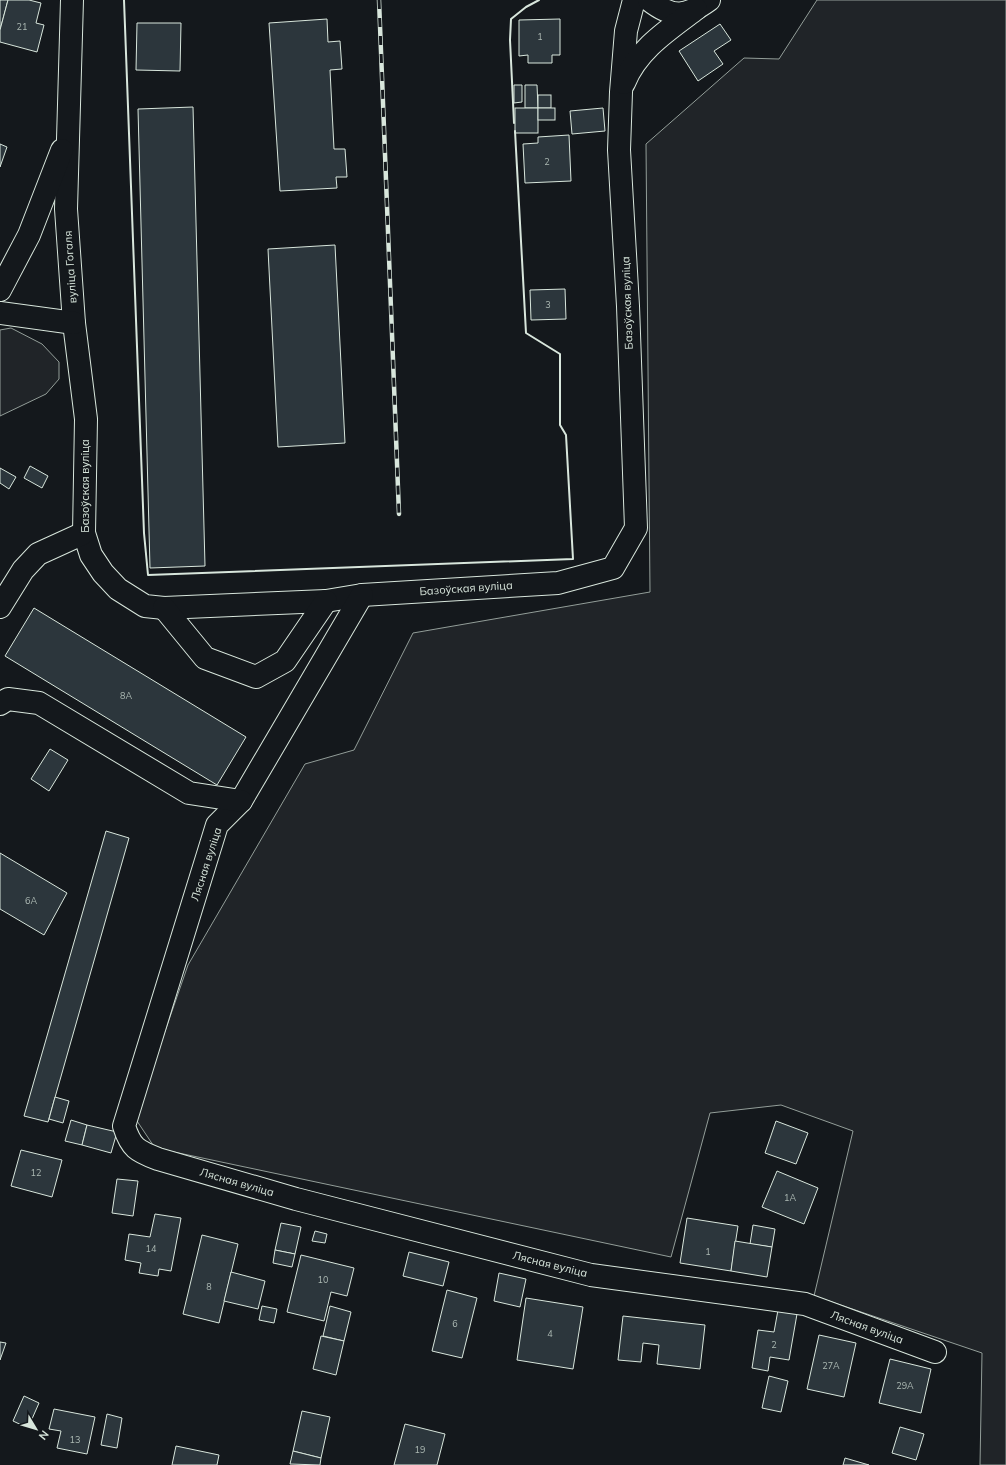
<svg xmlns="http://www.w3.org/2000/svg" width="1006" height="1465" viewBox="0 0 1006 1465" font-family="Mulish,sans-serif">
	<rect width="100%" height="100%" fill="#14181c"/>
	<g fill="#202428" stroke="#939e99">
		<path d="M817,0H1006V1465H980L982,1353L814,1296L853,1131L781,1105L710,1113L671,1257L155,1148L135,1118L188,965L305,764L354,750L413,633L650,592L646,144L744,58L779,59Z"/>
		<path d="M11,328L42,344L59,362V379L46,394L0,416V330Z"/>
	</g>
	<g fill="#2c363c" stroke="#d8e6dc">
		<path d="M0,0H8L0,30Z"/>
		<path d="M8,0H29L41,3L36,23L44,25L37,52L0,42V30Z"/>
		<path d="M327,19L328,42L340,41L342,69L330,70L334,149H345L347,177H336L337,188L280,191L269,23Z"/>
		<path d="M560,19V55H552V63H528V55L519,56V20Z"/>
		<path d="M137,23H181L180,71L136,70Z"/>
		<path d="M720,24L731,40L714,51L723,64L698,81L679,51Z"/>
		<path d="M514,85H522V102L514,103Z"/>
		<path d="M525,85H537L538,108H525Z"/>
		<rect x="538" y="95" width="13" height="13"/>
		<path d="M193,107L205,566L150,568L138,109Z"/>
		<rect x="515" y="108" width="23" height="25"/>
		<rect x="538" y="108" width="17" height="12"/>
		<path d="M603,108L605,131L572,134L570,111Z"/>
		<path d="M569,135L571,181L525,183L523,144L538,143V137Z"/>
		<path d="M0,144L7,147L0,167Z"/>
		<path d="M335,245L345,443L278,447L268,249Z"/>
		<path d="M565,289L566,319L531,320L530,290Z"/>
		<path d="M30,466L48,476L42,488L24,478Z"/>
		<path d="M0,468L16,477L9,489L0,483Z"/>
		<path d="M34,608L246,737L217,785L5,656Z"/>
		<path d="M50,749L68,760L49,791L31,779Z"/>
		<path d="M106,831L129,838L48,1122L24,1116Z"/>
		<path d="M0,853L67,893L44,935L0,909Z"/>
		<path d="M55,1097L69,1101L63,1123L49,1119Z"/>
		<path d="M71,1120L87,1125L82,1145L65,1141Z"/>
		<path d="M776,1121L808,1133L796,1164L765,1153Z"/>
		<path d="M87,1125L117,1132L111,1153L82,1145Z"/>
		<path d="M21,1150L62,1160L52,1197L11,1186Z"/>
		<path d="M777,1171L818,1188L804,1224L762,1207Z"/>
		<path d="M117,1179L138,1181L133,1216L112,1213Z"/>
		<path d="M155,1214L181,1218L171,1271L159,1269L158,1276L139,1273L141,1263L125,1260L129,1234L150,1237Z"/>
		<path d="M687,1218L738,1226L731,1271L680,1263Z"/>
		<path d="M281,1223L301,1227L295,1254L275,1250Z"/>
		<path d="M753,1225L775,1229L772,1247L750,1244Z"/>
		<path d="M315,1231L327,1234L325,1243L312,1241Z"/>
		<path d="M202,1235L238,1244L219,1323L183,1314Z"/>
		<path d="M735,1241L772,1247L767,1277L731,1271Z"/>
		<path d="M275,1250L295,1254L292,1267L273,1263Z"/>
		<path d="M409,1252L449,1262L443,1286L403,1276Z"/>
		<path d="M301,1255L354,1268L347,1296L331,1292L324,1321L287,1312Z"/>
		<path d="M231,1272L265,1281L258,1309L224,1301Z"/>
		<path d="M499,1273L526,1279L520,1307L494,1301Z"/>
		<path d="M447,1290L477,1298L462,1358L432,1351Z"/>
		<path d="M526,1298L583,1307L573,1369L517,1360Z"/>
		<path d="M262,1306L277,1309L274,1323L259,1320Z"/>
		<path d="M330,1306L351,1312L344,1341L323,1336Z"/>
		<path d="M778,1310L797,1314L789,1360L770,1357L768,1371L752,1368L758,1330L774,1332Z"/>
		<path d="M623,1316L705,1325L700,1369L657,1364L659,1345L643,1343L641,1362L618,1360Z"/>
		<path d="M819,1335L856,1343L844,1397L807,1389Z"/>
		<path d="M321,1336L344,1341L336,1375L313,1369Z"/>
		<path d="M0,1342L6,1343L0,1360Z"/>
		<path d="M890,1359L931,1369L921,1413L879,1403Z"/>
		<path d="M769,1376L788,1381L781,1412L762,1408Z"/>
		<path d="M24,1396L39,1403L28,1428L13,1421Z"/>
		<path d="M54,1409L95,1417L87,1454L57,1448L61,1431L49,1429Z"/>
		<path d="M302,1411L330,1417L321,1458L293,1451Z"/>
		<path d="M107,1414L122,1418L117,1448L101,1445Z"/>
		<path d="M405,1424L445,1434L437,1465H394Z"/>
		<path d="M900,1427L924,1434L916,1460L892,1453Z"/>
		<path d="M176,1446L219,1455L217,1465H172Z"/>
		<path d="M293,1451L321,1458L320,1465L290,1464Z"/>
		<path d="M845,1458L869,1465H843Z"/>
	</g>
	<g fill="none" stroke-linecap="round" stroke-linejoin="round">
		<g stroke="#d8e6dc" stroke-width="24">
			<g id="minor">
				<path d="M72,0L66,209L74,323L86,419L84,533L91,555L103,573L118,589L145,606L164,608L326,601L362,595L558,583L613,568L636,528L628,306L619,150L621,92L626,31L634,0"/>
				<path d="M649,0C673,19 686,17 709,0"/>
				<path d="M624,83C637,50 668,30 696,9"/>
				<path d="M0,290L29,235L62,150"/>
				<path d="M0,313L74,323"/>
				<path d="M362,595L241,801L217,825L124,1126C131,1148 137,1151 158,1159L296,1199L591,1275L805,1304L935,1352"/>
				<path d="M0,607L23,570L38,554L84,533"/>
				<path d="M164,608L205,658L256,677L285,661L326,601"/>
				<path d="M0,704L8,699L39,703L189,793L241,801"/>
			</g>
		</g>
		<use href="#minor" stroke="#14181c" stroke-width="22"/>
		<g stroke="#d8e6dc" stroke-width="4.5">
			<path id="rail" d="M379,0L399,514"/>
		</g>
		<use href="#rail" stroke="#14181c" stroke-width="3" stroke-dasharray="9" stroke-linecap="butt"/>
		<g stroke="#d8e6dc" stroke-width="2">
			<path d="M124,0L144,533L148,575L573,559L566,435L560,425V354L526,333L515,131"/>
			<path d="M514,123L510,40L511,19L526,7L539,0"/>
		</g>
	</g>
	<g text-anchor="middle" stroke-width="3" stroke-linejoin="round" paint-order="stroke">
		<g font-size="9" fill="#adbab4">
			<text x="22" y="30">21</text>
			<text x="540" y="40">1</text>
			<text x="547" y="165">2</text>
			<text x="548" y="308">3</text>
			<text x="126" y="699">8А</text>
			<text x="31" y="904">6А</text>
			<text x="36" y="1176">12</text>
			<text x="790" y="1201">1А</text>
			<text x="151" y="1252">14</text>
			<text x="708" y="1255">1</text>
			<text x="323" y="1283">10</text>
			<text x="209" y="1290">8</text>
			<text x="455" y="1327">6</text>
			<text x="550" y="1337">4</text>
			<text x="774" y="1348">2</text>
			<text x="831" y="1369">27А</text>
			<text x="905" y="1389">29А</text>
			<text x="75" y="1443">13</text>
			<text x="420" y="1453">19</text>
		</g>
		<g font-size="11" fill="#d8e6dc" stroke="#14181c">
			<text transform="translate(70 267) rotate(-94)" y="4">вуліца Гогаля</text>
			<text transform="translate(627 303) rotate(-92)" y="4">Базоўская вуліца</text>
			<text transform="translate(85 486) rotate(-90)" y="4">Базоўская вуліца</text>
			<text transform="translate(466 588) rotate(-4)" y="4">Базоўская вуліца</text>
			<text transform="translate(206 864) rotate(-72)" y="4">Лясная вуліца</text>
			<text transform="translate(237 1182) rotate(16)" y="4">Лясная вуліца</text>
			<text transform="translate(550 1264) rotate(14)" y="4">Лясная вуліца</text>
			<text transform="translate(867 1327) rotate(20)" y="4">Лясная вуліца</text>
		</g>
	</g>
	<g transform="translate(36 1429) rotate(128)" stroke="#14181c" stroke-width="3" paint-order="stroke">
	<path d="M0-3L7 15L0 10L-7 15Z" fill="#d8e6dc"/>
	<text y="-6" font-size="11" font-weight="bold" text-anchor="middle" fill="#d8e6dc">N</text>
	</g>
</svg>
